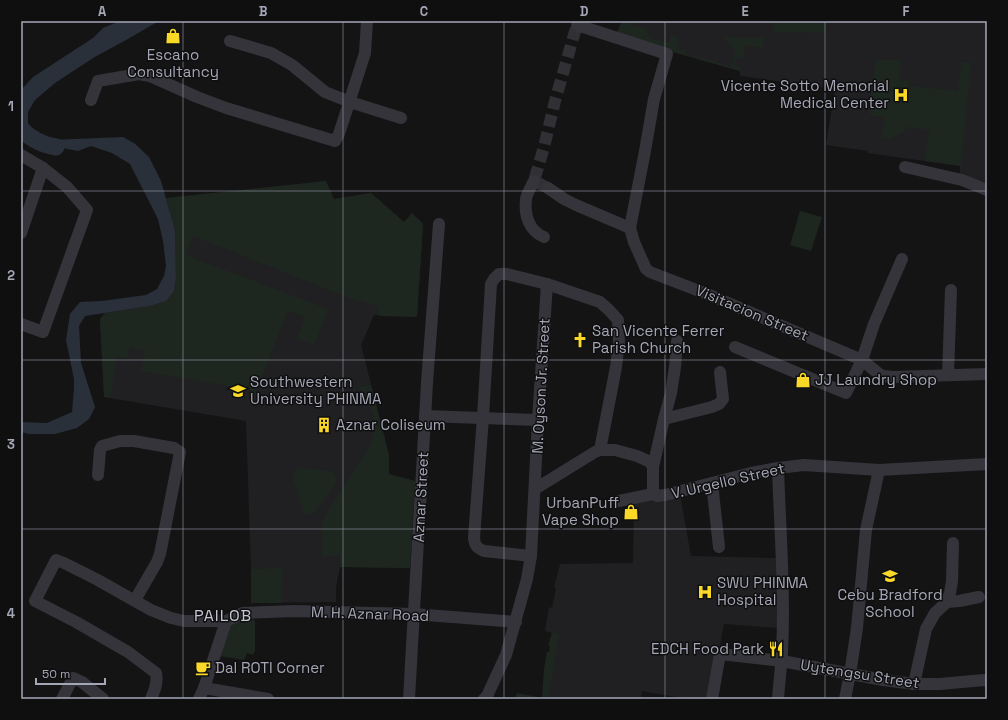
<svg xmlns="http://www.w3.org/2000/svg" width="1008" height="720" viewBox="0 0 1008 720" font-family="'Space Grotesk',sans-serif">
	<rect width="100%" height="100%" fill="#141415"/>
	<g fill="#202023">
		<path d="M622,21H987V183L960,175V166L867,153L868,151L826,145L835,89L740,76V71L673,52Z"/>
		<path d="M326,181L334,199L371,193L404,222L412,213L423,224L417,317L374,315L361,345L389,455V474L415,481L410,568L340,567L336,588V602L251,603V569L246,421L104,397L100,319L105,313L150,306L166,301L174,291L176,278L175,230L166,198Z"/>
		<path d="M680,494L691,556L778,558V628L724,624L710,699H687L642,691L641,699H544L552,633L545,631L549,607L552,608L556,588L554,587L560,564L633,563L634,504Z"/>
	</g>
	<g fill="#1e2620">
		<path d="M622,21H633L632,25L646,29L650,38L669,43L671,34L678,38L679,50H686L685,54L699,59L700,57L731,67L736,52L724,37L764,38L763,48L745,45L743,58H736L735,66L741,67L740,71L673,52L617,32Z"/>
		<path d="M774,21H825V33L774,32Z"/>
		<path d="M876,60H901L899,80L909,81V86L958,91L961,63L971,62L961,166L925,161L929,130L906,127L905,131L889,139L881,138L885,118L870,115L871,107L870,99Z"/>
		<path d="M326,181L334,199L371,193L404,222L412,213L423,224L417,317L379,316L376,306L360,300L359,302L193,236L186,255L328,309L315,345L297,339L305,317L288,311L251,404L248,403L250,390L141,371L145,351L130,348L128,358L117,357L110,398L104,397L100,319L105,313L150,306L166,301L174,291L176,278L175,230L166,198Z"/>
		<path d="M800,211L822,217L811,251L790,245Z"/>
		<path d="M371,385L389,455V474L415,481L410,568L340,567V556H322V524L325,516L371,444L374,429L373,413L364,395L358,387Z"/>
		<path d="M300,468L330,471L334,475L336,479L334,485L313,514L309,516L304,513L293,479C294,473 295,471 300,468Z"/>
		<path d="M283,568L281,603H251V569Z"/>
		<path d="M238,618L255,620V651L253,655L247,653L244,660L219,656L229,625Z"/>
		<path d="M552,633H559L548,699H515L517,693L542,698L544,669L547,652H549L550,646L548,645Z"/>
	</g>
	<path fill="#29303a" d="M120,21H159L126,40L93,58L55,83L35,100L28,112V123L35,133L51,140L123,137L134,143L149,157L161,181L175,230L176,278L174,291L166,301L150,306L85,316L79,326L81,363L95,407L89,419L77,428L55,434H29L21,432V422L47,423L72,412L74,389V379L66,340L70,314L80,302L102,301L146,295L157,289L164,276L166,266L163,241L158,219L130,164L112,153L91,146L78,151L47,145L21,132V90L33,77L93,38L103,28Z"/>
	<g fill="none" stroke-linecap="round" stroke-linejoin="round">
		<path stroke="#29303a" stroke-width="17" d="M21,129C30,138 43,145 56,147"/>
		<path stroke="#313135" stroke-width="12" stroke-dasharray="12 6" stroke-linecap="butt" d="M548,188L534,181L544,147L555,101L578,21"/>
		<g stroke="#35343b" stroke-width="12">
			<path d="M577,25L667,54L654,99L645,151L630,228L634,242L646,269L650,272L707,294L862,360L879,374L884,376L893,377L987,374"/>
			<path d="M230,41L271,53L292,65L325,92L350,102L401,118"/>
			<path d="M91,100L98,81L139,74L150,76L197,97L226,108L335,141L339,134L365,53L367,21"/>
			<path d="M21,155L43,168L67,187L87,210L43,332L21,324"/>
			<path d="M905,167L962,180L987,190"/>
			<path d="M534,181C531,187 527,193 526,199C524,215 529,231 544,237"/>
			<path d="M548,188L564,199L576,205L630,228"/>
			<path d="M21,233L43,168"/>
			<path d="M735,347L846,393L862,360L874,324L902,259"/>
			<path d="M948,375L951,290"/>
			<path d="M425,416L538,420"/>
			<path d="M664,419L712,407L719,404L723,399L720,372"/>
			<path d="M98,475L100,450L102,446L120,441H134L174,448L180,452L160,554L157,562L135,600"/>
			<path d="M712,483L719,547"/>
			<path d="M535,489L595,452L600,450H615L637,456L646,460L650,462L653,467"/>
			<path d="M653,494L657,496L665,495L751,473L778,468L804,465L879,470L987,464"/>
			<path d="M653,494V467L664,419L671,393L675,367L677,341"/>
			<path d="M619,501L653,494"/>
			<path d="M531,556L484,551C477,548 475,546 474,538L483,417L491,284L494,279L499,274H507L547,284L600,302L609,310L618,320L619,342L616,367L600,450"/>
			<path d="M947,602L959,601L979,597"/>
			<path d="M914,684L926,629L935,613L947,602L950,593L952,581L953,543"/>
			<path d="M204,688L268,699"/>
			<path d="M62,699L73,678L82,682L103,699"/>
			<path d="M151,699C155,690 158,682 156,673L128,652L76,622L35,601L56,560L64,563L96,579L151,610L171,618L184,621H226L243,613L294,611L414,614L516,622"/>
			<path d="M199,699L204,688L226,621"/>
			<path d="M409,699L427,383L439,224"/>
			<path d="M484,699L487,696L506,655L527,579L531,556L538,420L547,284"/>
			<path d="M712,699L720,654L782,661L883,680L914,684H940L984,680L987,681"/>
			<path d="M778,699C779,684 781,669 782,654C785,592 780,529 778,468"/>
			<path d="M845,699L850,674L857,628L866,530L879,470"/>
		</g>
	</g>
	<path fill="none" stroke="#a5a7b6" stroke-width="1" stroke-opacity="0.55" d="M183,21V699M343,21V699M504,21V699M665,21V699M825,21V699M21,191H987M21,360H987M21,529H987"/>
	<defs>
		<g id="shop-bare" transform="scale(1.2)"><path d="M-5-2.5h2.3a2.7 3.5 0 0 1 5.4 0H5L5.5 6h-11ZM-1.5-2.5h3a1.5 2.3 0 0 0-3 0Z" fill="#f9d828" stroke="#0f0f10" stroke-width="2.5" paint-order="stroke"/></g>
		<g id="hospital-bare" transform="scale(1.2)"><path d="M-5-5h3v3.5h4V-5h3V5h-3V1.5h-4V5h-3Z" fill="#f9d828" stroke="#0f0f10" stroke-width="2.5" paint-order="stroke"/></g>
		<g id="church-bare" transform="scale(1.2)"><path d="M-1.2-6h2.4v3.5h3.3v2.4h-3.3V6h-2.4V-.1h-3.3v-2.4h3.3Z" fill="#f9d828" stroke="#0f0f10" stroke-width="2.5" paint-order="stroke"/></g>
		<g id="university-bare" transform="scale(1.2)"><path d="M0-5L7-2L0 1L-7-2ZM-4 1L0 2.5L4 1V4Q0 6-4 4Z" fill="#f9d828" stroke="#0f0f10" stroke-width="2.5" paint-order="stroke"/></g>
		<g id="building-bare" transform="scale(1.2)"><path d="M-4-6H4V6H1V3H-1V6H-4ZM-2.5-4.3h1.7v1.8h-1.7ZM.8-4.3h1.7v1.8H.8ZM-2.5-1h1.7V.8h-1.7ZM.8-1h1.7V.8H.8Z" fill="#f9d828" stroke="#0f0f10" stroke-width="2.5" paint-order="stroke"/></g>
		<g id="school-bare" transform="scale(1.2)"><path d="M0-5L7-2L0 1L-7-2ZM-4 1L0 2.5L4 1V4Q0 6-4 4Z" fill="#f9d828" stroke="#0f0f10" stroke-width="2.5" paint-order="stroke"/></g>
		<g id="restaurant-bare" transform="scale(1.2)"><path d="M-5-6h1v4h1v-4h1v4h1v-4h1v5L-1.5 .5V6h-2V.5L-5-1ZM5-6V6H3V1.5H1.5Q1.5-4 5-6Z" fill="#f9d828" stroke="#0f0f10" stroke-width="2.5" paint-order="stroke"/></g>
		<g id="cafe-bare" transform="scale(1.2)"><path d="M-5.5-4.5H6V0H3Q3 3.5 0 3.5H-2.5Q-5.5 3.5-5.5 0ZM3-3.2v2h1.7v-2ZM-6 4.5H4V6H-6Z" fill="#f9d828" stroke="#0f0f10" stroke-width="2.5" paint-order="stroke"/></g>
	</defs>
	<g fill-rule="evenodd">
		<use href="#shop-bare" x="173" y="36"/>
		<use href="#hospital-bare" x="901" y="95"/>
		<use href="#church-bare" x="580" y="340"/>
		<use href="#shop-bare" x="803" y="380"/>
		<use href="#university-bare" x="238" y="391"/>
		<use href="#building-bare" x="324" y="425"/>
		<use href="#shop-bare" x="631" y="512"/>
		<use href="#school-bare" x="890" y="576"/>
		<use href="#hospital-bare" x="705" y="592"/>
		<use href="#restaurant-bare" x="776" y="649"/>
		<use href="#cafe-bare" x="203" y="668"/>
	</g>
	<g text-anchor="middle" stroke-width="3" stroke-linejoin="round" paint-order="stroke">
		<g font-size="15" fill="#a5a7b6" stroke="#0f0f10" text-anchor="start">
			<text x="173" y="60" text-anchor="middle">Escano<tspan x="173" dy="17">Consultancy</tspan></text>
			<text x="889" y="91" text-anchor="end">Vicente Sotto Memorial<tspan x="889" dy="17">Medical Center</tspan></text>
			<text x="592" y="336">San Vicente Ferrer<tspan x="592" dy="17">Parish Church</tspan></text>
			<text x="815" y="385">JJ Laundry Shop</text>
			<text x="250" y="387">Southwestern<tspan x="250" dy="17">University PHINMA</tspan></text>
			<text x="336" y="430">Aznar Coliseum</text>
			<text x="619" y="508" text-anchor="end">UrbanPuff<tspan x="619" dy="17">Vape Shop</tspan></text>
			<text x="717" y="588">SWU PHINMA<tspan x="717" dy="17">Hospital</tspan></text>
			<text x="890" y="600" text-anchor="middle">Cebu Bradford<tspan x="890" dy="17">School</tspan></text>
			<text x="764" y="654" text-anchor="end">EDCH Food Park</text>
			<text x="215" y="673">Dal ROTI Corner</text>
		</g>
		<g font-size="15" fill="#a5a7b6" stroke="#0f0f10">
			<text transform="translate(752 313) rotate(23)" y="5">Visitacion Street</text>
			<text transform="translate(541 386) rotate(-87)" y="5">M. Oyson Jr. Street</text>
			<text transform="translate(728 481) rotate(-13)" y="5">V. Urgello Street</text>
			<text transform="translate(421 497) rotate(-87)" y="5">Aznar Street</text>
			<text transform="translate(370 614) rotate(2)" y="5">M. H. Aznar Road</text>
			<text transform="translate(860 674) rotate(9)" y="5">Uytengsu Street</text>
		</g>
		<g font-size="16" letter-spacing="1" fill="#c6c7d2" stroke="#0f0f10">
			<text x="223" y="621">PAILOB</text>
		</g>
	</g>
	<rect width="1008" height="720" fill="none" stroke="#0f0f10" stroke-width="44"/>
	<path d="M36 678v6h69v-6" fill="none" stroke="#a5a7b6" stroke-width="2"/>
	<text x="42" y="678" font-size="12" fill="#a5a7b6" stroke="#0f0f10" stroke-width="3" paint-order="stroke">50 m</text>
	<rect x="22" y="22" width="964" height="676" fill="none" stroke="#a5a7b6" stroke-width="1.5"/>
	<g font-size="13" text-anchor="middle" font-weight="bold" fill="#a5a7b6">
		<text x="102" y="16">A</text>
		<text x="263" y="16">B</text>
		<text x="424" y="16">C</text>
		<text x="584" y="16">D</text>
		<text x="745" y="16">E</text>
		<text x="906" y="16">F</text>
		<text x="11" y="111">1</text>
		<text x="11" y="280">2</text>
		<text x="11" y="449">3</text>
		<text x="11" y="618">4</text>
	</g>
</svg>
